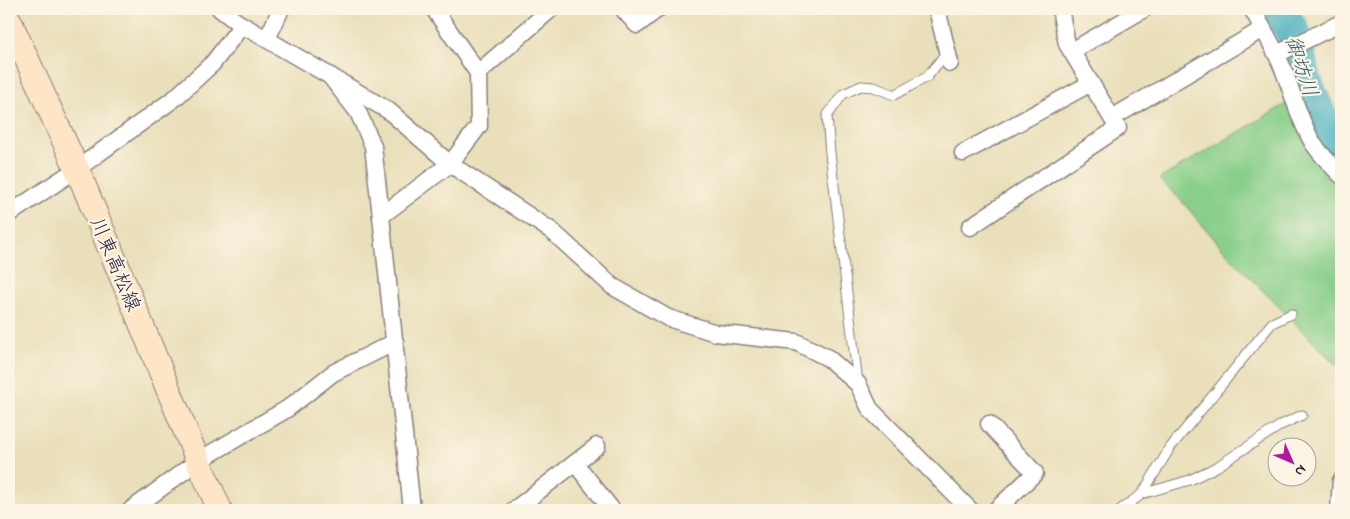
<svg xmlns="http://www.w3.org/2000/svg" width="1350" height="519" viewBox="0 0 1350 519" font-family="'Indie Flower','Klee One',sans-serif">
	<rect width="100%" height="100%" fill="#fcf5e5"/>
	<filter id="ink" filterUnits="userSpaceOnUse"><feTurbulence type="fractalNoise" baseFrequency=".02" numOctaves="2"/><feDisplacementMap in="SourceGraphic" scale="10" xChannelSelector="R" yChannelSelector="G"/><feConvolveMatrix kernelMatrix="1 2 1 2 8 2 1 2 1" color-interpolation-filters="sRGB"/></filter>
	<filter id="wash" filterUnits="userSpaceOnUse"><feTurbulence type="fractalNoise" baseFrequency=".0096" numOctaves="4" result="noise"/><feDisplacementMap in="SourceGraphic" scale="20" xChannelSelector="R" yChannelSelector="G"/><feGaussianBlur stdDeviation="1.12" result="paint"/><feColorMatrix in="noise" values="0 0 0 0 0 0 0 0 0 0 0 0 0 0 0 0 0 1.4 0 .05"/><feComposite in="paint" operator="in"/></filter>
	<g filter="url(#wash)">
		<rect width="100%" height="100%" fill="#e9dfba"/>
		<path fill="#89cf8a" stroke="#567862" d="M1286,104L1308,142L1341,181V354L1337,366L1230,257L1179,198L1159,179Z"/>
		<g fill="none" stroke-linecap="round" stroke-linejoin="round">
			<path stroke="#42aec0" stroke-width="35" d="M1278,9L1293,32L1304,80L1320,116L1341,149"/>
		</g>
	</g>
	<g filter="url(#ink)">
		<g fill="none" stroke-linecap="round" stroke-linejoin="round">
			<g stroke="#86807a" stroke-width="11">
				<g id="service">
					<path d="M858,383L830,153L827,116L843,94L861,86L874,87L894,95L927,77L947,52"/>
					<path d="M1142,494L1190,480L1218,466L1281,425L1302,415"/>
					<path d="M1120,510L1142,494L1170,448L1272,323L1291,314"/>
				</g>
			</g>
			<g stroke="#86807a" stroke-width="19">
				<g id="minor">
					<path d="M220,9L237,22L330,76L358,112L373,146L381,216L412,510"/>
					<path d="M434,9L478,73"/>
					<path d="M623,9L637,25L658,9"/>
					<path d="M937,9L950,63"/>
					<path d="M1252,9C1264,30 1277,52 1285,74C1294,97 1300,122 1313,143C1321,155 1331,165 1341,175"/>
					<path d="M267,39L281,9"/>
					<path d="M1072,51L1144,9"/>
					<path d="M1277,54L1341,23"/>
					<path d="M330,76L389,111L450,164L552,231L612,286L668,318L716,333L796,342L828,358L858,384L870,409L970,510"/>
					<path d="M1112,118L1263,29"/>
					<path d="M963,153L1091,83"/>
					<path d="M9,214L77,169L175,98L213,63L242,25"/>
					<path d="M381,216L450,164L479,126L478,73L551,9"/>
					<path d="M970,227L1118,128L1067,44L1060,9"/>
					<path d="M989,424L1035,473L996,510"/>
					<path d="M575,463L612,510"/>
					<path d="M131,510L198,461L287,409L333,373L395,342"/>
					<path d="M514,510L597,446"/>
					<path d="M1339,510L1341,481"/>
				</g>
			</g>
			<g stroke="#86807a" stroke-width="26">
				<path id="secondary" d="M9,20L77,169L198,461L220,510"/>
			</g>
			<use href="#service" stroke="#fff" stroke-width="9"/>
			<use href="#minor" stroke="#fff" stroke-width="16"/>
			<use href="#secondary" stroke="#fee5c5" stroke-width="24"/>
		</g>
	</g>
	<g text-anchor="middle" stroke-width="4.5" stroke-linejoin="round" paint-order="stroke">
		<g font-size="20" fill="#22223b" stroke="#fcf5e5">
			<text transform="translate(116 264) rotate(67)" y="7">川東高松線</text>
		</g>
		<g font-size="21" font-style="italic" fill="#2f5a70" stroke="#fcf5e5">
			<text transform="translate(1302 66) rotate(72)" y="7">御坊川</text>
		</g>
	</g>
	<rect width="1350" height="519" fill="none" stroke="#fcf5e5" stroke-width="30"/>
	<g transform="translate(1292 462) rotate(135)"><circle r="24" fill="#fcf5e5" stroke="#a5a1a1"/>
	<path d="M0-4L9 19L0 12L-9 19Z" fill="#b5179e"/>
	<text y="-8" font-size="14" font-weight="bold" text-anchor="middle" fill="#22223b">N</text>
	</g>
</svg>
